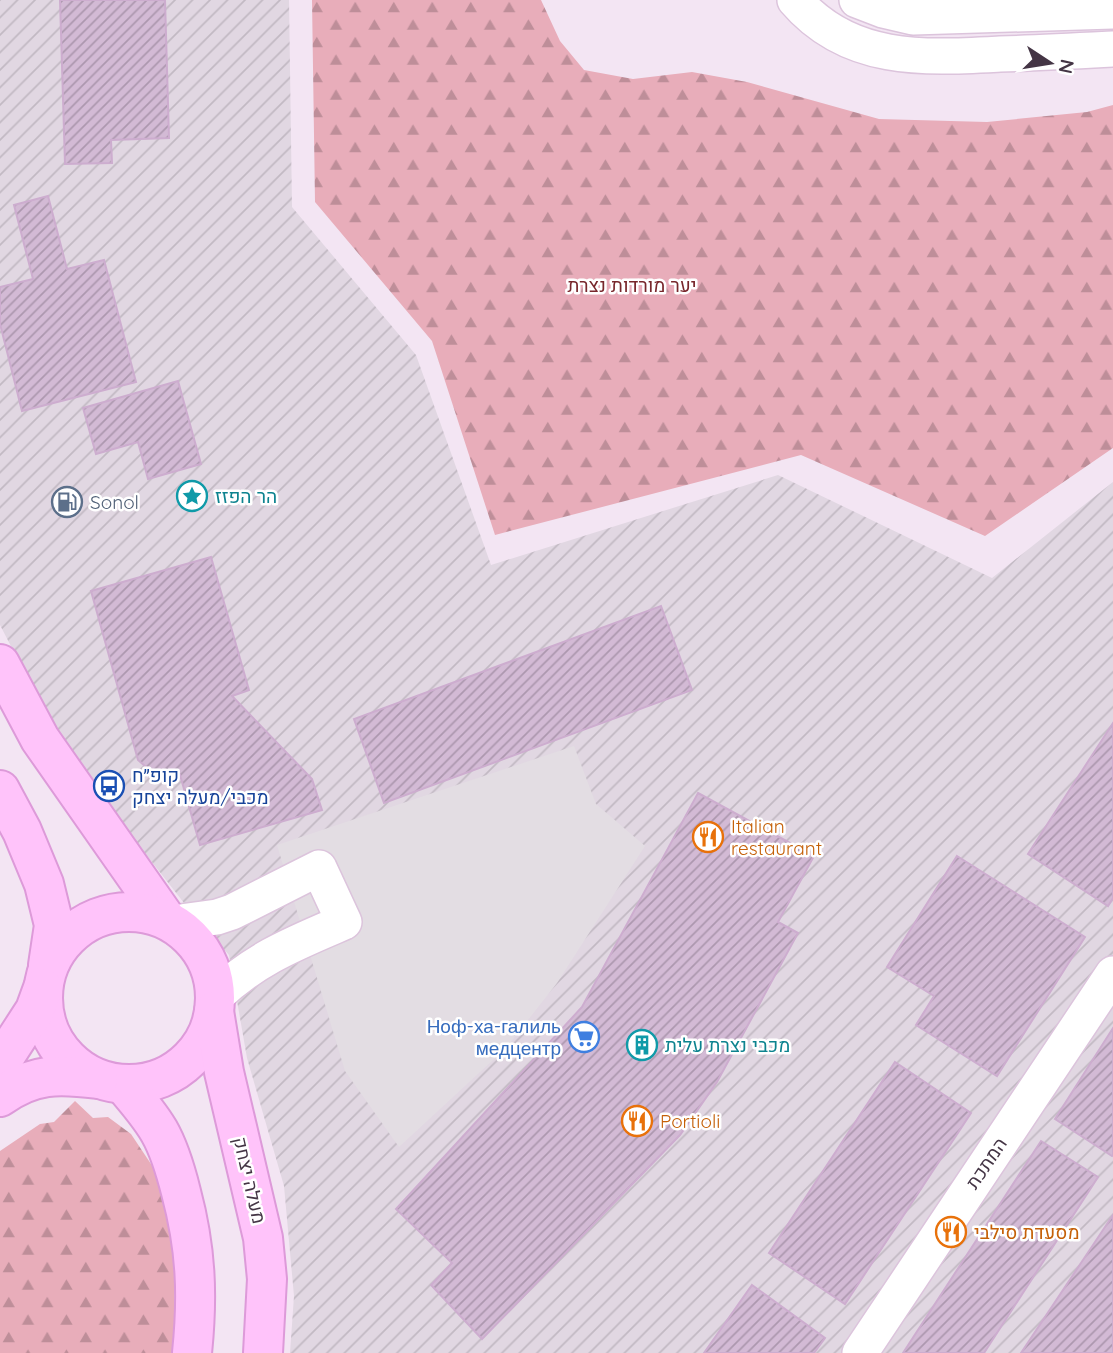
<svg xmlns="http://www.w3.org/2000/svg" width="1113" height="1353" viewBox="0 0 1113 1353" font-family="Quicksand,Heebo,sans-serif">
	<defs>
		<pattern id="industrial-furrows" width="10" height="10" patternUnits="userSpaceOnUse" patternTransform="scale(1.75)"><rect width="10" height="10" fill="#e1d7e2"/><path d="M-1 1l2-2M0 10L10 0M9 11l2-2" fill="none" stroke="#c2b9c3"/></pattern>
		<pattern id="forest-firs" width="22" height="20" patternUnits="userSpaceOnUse" patternTransform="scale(1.75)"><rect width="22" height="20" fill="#e8adba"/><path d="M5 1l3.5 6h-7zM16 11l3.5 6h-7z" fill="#be8e99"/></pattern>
		<pattern id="building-hatch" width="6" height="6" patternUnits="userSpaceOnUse" patternTransform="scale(1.75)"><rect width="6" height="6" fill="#d3bad5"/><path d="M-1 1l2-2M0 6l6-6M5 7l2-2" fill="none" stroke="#ad98af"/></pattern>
	</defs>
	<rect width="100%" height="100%" fill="#f3e5f3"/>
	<path fill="url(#industrial-furrows)" d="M0,0H289L292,207L416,355L491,565L778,475L992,578L1113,482V1353H290L294,1296L284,1186L247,1058L229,955L184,903L65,751L0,625Z"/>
	<g fill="url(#forest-firs)">
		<path d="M312,0H541L560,41L584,70L633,79L692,72L747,82L879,119L987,122L1087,112L1113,105V448L985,536L801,455L495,535L432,341L315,202Z"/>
		<path d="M75,1101L93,1118L108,1117L131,1134L163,1182L175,1251L174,1353H0V1151L40,1124L54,1122Z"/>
	</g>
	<path fill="#e3dde3" d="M574,746L596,804L645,846L557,983L506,1048L399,1147L345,1071L277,845Z"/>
	<g fill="url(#building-hatch)" stroke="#cdadcf" stroke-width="2">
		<path d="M60,0H165L169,138L111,140L112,163L65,164Z"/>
		<path d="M48,196L67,269L104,260L136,382L22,411L0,324V287L33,279L14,205Z"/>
		<path d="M178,381L201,464L148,479L138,442L96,454L83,408Z"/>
		<path d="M211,557L249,690L232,696L312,779L322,810L200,845L180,775L153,773L138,760L91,591Z"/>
		<path d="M661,606L692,690L384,803L354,719Z"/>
		<path d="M1113,723V898L1108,906L1028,854Z"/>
		<path d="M698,793L814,856L778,922L798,933L717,1082L680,1135L482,1339L431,1285L452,1263L396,1209L582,1007Z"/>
		<path d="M957,856L1085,937L997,1076L916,1025L934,996L887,967Z"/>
		<path d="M1113,1028V1155L1112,1156L1055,1119Z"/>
		<path d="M895,1062L971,1113L845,1304L769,1253Z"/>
		<path d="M1041,1141L1098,1177L984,1353H903Z"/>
		<path d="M1113,1215V1353H1021Z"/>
		<path d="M752,1285L825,1338L814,1353H704Z"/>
	</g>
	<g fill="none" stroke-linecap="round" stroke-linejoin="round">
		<g stroke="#dcc4dc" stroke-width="38">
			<g id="street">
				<path d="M795,0C849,63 925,58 1000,54C1038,53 1075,51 1113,49"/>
				<path d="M857,0L883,10L913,17L1113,11"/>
				<path d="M173,923L217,917L232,912L319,868L344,922C295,943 254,959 215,997"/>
				<path d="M860,1353L1113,974"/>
			</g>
		</g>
		<g stroke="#dd9ad9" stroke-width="42">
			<g id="secondary">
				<path d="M0,664L40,739L166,919"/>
				<path d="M0,790L22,831L44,884L54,925L48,965"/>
				<circle cx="129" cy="998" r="86"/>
				<path d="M214,1011L224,1072L263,1238L267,1279L263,1353"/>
				<path d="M0,1064L35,1010L43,988"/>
				<path d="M123,1084C136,1099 149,1114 159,1131C170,1150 176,1172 181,1192C196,1248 198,1295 192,1353"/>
				<path d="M0,1097C33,1073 59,1074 98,1079"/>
			</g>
		</g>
		<use href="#street" stroke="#fff" stroke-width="35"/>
		<use href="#secondary" stroke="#ffc3fa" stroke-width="38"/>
	</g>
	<defs>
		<g id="sight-ring" transform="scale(1.575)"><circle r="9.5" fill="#fff" stroke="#0f9aa8" stroke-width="1.5"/><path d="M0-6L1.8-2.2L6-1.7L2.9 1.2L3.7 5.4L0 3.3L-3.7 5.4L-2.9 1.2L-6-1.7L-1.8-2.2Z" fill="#0f9aa8"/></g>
		<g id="fuel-ring" transform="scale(1.575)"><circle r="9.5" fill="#fff" stroke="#5c6f8a" stroke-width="1.5"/><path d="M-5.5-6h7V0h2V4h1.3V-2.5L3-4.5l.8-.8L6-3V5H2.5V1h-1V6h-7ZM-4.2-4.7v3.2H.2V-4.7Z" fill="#5c6f8a"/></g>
		<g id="bus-ring" transform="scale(1.575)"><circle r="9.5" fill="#fff" stroke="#1a4fb4" stroke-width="1.5"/><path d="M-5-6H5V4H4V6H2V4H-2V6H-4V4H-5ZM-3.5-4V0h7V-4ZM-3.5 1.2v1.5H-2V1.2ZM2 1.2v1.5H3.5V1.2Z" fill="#1a4fb4"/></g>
		<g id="restaurant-ring" transform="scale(1.575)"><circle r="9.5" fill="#fff" stroke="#e8710a" stroke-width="1.5"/><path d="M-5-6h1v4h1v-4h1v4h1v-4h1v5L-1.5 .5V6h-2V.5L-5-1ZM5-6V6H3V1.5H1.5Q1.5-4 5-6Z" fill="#e8710a"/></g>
		<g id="supermarket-ring" transform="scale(1.575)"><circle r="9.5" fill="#fff" stroke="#3f7fe0" stroke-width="1.5"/><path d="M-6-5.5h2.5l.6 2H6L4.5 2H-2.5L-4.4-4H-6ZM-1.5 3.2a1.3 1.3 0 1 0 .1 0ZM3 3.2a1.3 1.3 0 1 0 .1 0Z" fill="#3f7fe0"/></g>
		<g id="building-ring" transform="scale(1.575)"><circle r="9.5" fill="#fff" stroke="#0f9aa8" stroke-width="1.5"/><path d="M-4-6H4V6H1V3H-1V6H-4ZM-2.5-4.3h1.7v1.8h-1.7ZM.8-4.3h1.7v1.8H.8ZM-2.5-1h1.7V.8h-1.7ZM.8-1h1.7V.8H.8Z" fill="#0f9aa8"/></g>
	</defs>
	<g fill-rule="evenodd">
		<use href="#sight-ring" x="192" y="496"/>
		<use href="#fuel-ring" x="67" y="502"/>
		<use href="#bus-ring" x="109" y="786"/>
		<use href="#restaurant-ring" x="708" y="837"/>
		<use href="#supermarket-ring" x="584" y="1037"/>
		<use href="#building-ring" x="642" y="1045"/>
		<use href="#restaurant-ring" x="637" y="1121"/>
		<use href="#restaurant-ring" x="951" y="1232"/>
	</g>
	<g text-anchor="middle" stroke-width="5" stroke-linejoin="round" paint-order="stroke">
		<g font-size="19" fill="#78272c" stroke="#fff">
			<text x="632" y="292">יער מורדות נצרת</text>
		</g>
		<g font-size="19" fill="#0d838f" stroke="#fff" text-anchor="start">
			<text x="215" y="503">הר הפזז</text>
			<text x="665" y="1052">מכבי נצרת עלית</text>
		</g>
		<g font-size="19" fill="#4e5e75" stroke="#fff" text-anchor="start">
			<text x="90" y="509">Sonol</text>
		</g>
		<g font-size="19" fill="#164399" stroke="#fff" text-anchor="start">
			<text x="132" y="782">קופ״ח<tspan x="132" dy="22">מכבי/מעלה יצחק</tspan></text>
		</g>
		<g font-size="19" fill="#c56008" stroke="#fff" text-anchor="start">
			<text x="731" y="833">Italian<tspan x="731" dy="22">restaurant</tspan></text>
			<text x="660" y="1128">Portioli</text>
			<text x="974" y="1239">מסעדת סילבי</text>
		</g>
		<g font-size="19" fill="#366cbe" stroke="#fff" text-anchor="end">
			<text x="561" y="1033">Ноф-ха-галиль<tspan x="561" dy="22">медцентр</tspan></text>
		</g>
		<g font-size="19" fill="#443545" stroke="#fff">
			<text transform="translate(986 1163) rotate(-56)" y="7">המתכת</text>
			<text transform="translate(250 1180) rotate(77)" y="7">מעלה יצחק</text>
		</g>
	</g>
	<g transform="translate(1050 63) rotate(102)" stroke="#ffffff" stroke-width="5" paint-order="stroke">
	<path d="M0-5L12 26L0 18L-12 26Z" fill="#443545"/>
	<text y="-10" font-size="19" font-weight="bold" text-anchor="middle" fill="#443545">N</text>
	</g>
</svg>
